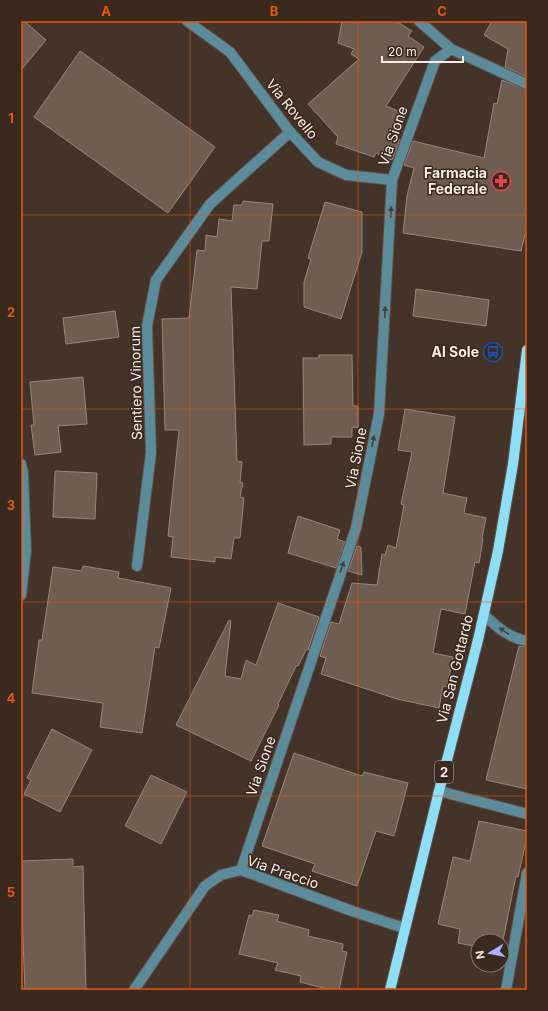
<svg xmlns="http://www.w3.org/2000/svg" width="548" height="1011" viewBox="0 0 548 1011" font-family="Inter,sans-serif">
	<rect width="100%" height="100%" fill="#443328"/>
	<g fill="#705d51" stroke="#998578">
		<path d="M21,21H24L46,40L21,70Z"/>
		<path d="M342,21H396L412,31L408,36L424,47L386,106L406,114L397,138L400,139L392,160L376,153L374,157L336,144L338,137L308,104L359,59L351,54L354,49L338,43Z"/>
		<path d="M492,21H527V77L505,67L508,49L484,35Z"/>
		<path d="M80,51L215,147L168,213L34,117Z"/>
		<path d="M502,80L527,90V227L521,251L403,233L407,196L414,168L404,165L413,141L484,158L494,103L497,104Z"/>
		<path d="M243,201L273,204L269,241H262L257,289L231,287L237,461L242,462L240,482L243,483L240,497L244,498L240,538H234L231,559L215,557V562L171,557L173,537L168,536L179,430H165L162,319L189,318L197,250L205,251L206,235L217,237L219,219L232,221L234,205H242Z"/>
		<path d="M325,202L362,212V252L341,319L304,307V282L311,259L308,258Z"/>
		<path d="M416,289L489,300L486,326L413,316Z"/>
		<path d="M115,311L119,337L66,344L63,318Z"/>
		<path d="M319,355H352L353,406H358V427L352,428V437H331V444L304,445L303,358H319Z"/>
		<path d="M83,377L87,424L58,426L61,452L35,455L31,425H34L30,382Z"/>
		<path d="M405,409L455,417L443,493L467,498L464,513L486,518L482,538L483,539L479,563L475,562L465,614L441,609L433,653L453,657L447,687L443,686L439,708L397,699L321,674L326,658L320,656L331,622L339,624L352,583L377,585L382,554L385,555L388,545L396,548L404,505L401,504L412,452L398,450Z"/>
		<path d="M55,471L97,473L95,519L53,517Z"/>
		<path d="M298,516L340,530L337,539L345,542L336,568L288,553Z"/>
		<path d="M357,546L361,547L362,575L348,571Z"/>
		<path d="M83,566L119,572L118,578L171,588L159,648L155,647L142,733L100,727L103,703L32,693L39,640H42L53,567L82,571Z"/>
		<path d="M278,603L319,617L308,650H306L298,666H296L278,704L279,705L251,761L176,725L229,620L231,621L225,676L241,679L246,660L256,665Z"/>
		<path d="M519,646L527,647V789L486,780Z"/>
		<path d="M52,729L92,750L60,812L24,794L31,780L27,778Z"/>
		<path d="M294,753L362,776L364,772L408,783L394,836L376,831L357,886L312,871L315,864L262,846Z"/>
		<path d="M151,775L187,792L161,844L125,826Z"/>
		<path d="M479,821L527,831V837L518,877L516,876L502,945V941H478V947L458,943L460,929L438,924L453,857L470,861Z"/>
		<path d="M73,859V867L83,866L86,990H25L22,915V861Z"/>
		<path d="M254,910L279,915L277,921L309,930L308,936L343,944L342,951L347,952L339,990H331L300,982L301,976L275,970L278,963L239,954L249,915L252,916Z"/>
	</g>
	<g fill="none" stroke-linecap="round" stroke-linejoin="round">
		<g stroke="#615146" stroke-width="12">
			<g id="minor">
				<path d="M187,21L230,52L290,132L318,162L346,175L392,180"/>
				<path d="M419,21L451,49L527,84"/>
				<path d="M21,464L23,473L26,551L21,595"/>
				<path d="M137,566L151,453L147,326L156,280L210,204L290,132"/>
				<path d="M484,615C497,627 509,638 527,641"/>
				<path d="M439,791L527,814"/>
				<path d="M241,870L356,528L379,414L392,180L435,61L451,49"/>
				<path d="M134,990L205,886L221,875L241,870L352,911L404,928"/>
				<path d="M506,990L527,873"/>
			</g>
		</g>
		<g stroke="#615146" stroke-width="12">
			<path id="major" d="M390,990L439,791L478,640L498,551L513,464L527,350"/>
		</g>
		<use href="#minor" stroke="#5c8c9c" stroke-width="10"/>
		<use href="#major" stroke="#8edef7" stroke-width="10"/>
	</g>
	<defs><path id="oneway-solid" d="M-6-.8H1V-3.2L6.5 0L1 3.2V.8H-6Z"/></defs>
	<g fill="#42423e">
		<use href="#oneway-solid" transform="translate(391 212) rotate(-87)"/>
		<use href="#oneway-solid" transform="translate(385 312) rotate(-87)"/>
		<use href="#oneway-solid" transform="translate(373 441) rotate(-79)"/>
		<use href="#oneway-solid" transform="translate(342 567) rotate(-71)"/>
		<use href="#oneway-solid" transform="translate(504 631) rotate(-146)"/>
	</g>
	<path fill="none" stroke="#e8590c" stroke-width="1" stroke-opacity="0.55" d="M190,21V990M358,21V990M21,215H527M21,409H527M21,602H527M21,796H527"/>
	<defs>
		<g id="pharmacy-ring" transform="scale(1)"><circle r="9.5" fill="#39291e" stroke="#e0444e" stroke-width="1.5"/><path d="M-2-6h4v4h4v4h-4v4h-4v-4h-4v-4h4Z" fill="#e0444e"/></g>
		<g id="bus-ring" transform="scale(1)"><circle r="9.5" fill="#39291e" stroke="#1a4fb4" stroke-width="1.5"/><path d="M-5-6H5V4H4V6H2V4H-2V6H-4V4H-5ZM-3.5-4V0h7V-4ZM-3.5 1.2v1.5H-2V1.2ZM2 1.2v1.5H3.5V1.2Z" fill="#1a4fb4"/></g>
	</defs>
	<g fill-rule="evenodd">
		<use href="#pharmacy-ring" x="501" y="181"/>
		<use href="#bus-ring" x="493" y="352"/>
	</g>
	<g text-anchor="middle" stroke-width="3" stroke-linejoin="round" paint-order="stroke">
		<rect fill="#39291e" stroke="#bfb2aa" stroke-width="1" x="435" y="761" width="18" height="22" rx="3"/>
		<g font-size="13" font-weight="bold" fill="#f8ede6">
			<text x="444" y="777">2</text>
		</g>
		<g font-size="14" fill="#f8ede6" stroke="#39291e">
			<text transform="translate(292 109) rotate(51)" y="5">Via Rovello</text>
			<text transform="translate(393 136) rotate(-71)" y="5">Via Sione</text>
			<text transform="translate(136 383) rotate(-91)" y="5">Sentiero Vinorum</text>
			<text transform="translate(356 458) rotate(-79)" y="5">Via Sione</text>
			<text transform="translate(455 669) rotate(-76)" y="5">Via San Gottardo</text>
			<text transform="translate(261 766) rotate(-71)" y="5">Via Sione</text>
			<text transform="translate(283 872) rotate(19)" y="5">Via Praccio</text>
		</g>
		<g font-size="14" font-weight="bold" fill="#f8ede6" stroke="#39291e" text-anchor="end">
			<text x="487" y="178">Farmacia<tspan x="487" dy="16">Federale</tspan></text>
			<text x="479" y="357">Al Sole</text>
		</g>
	</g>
	<rect width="548" height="1011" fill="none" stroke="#39291e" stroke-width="44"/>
	<g transform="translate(490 953) rotate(260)"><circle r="19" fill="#39291e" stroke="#85776e"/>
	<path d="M0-3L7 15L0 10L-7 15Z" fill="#acaffb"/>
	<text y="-6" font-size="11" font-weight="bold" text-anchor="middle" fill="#f8ede6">N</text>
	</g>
	<path d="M382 56v6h81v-6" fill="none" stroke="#f8ede6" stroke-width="2"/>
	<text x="388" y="56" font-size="12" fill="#f8ede6" stroke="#39291e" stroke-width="3" paint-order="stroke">20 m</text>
	<rect x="22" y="22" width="504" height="967" fill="none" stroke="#e8590c" stroke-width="1.5"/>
	<g font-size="13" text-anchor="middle" font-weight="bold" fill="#e8590c">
		<text x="106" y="16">A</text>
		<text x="274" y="16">B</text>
		<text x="442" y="16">C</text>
		<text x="11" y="123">1</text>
		<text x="11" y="317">2</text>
		<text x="11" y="510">3</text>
		<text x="11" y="703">4</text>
		<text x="11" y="897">5</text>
	</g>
</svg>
